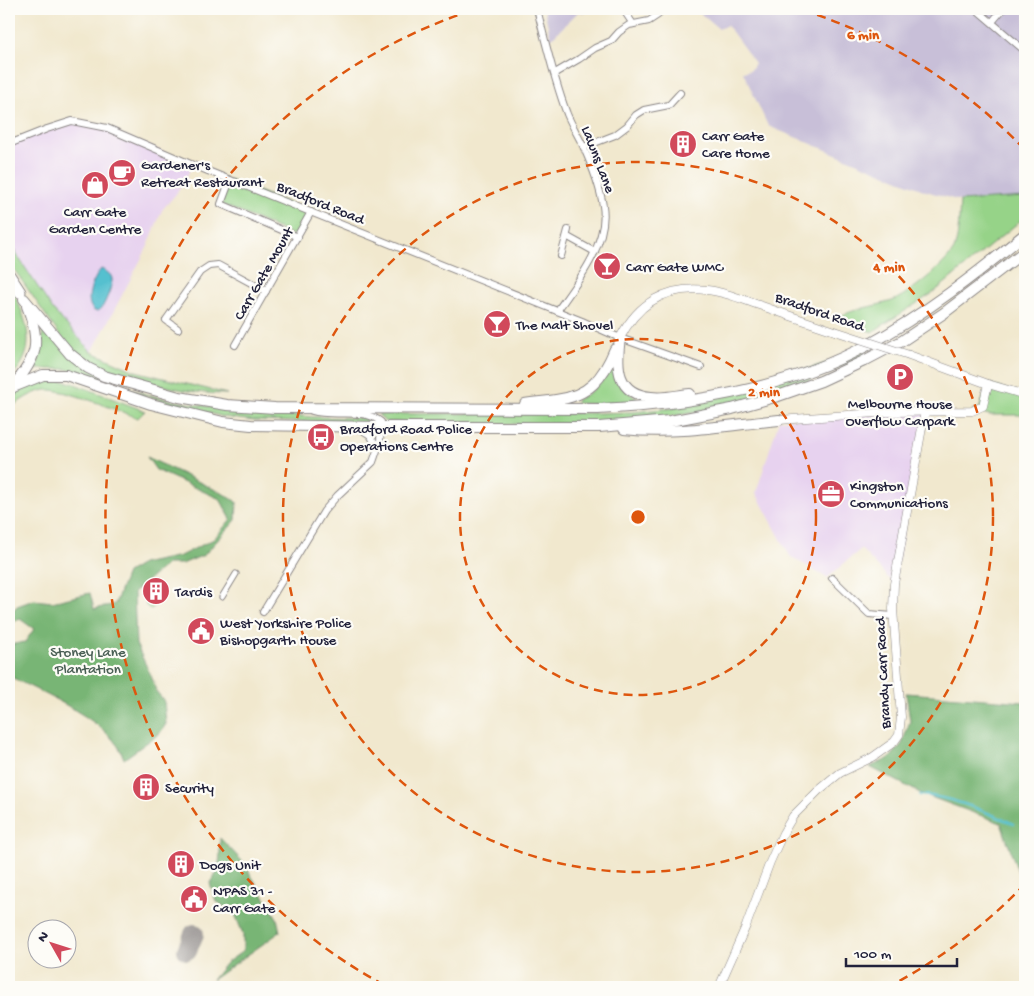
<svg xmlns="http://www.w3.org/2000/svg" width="1034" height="996" viewBox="0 0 1034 996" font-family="'Gochi Hand',sans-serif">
	<rect width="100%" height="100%" fill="#fdfcf7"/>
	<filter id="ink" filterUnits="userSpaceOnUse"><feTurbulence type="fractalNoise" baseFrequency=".02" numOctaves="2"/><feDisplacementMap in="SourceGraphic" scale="10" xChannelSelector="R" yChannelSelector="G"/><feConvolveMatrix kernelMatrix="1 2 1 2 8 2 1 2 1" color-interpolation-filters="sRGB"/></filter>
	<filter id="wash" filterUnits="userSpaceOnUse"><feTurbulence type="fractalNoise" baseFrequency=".0096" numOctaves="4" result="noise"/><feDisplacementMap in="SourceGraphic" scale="20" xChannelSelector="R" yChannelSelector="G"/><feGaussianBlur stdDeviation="1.12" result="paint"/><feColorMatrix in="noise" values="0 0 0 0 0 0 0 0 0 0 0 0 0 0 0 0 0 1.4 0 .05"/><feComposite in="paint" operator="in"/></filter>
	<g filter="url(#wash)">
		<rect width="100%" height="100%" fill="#f1e8ce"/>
		<g fill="#e7d2ef">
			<path d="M72,121L107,128L193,165L176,194L162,210L148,246L92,352L53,310L9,243V144Z"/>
			<path d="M925,411L894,584L861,549L827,578L790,556L756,493L779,420Z"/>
		</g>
		<g fill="#c8bfd8">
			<path d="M544,9H587L583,14L580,10L551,39Z"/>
			<path d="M695,9H1025V197L960,201L926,191L768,126L743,72L751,70L755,63L727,25L719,29Z"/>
		</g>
		<g fill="#96d388" stroke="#5c7a62">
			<path d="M230,180L311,212L298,237L221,204Z"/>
			<path d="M1025,197V217L933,293L872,332L837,318C854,308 873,307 892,301C905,297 952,260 955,247C959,233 959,216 960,201Z"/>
			<path d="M9,243L53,310L92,352L135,371L227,394C186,394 152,383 113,372L110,373L88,362L76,353L63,340L9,262Z"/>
			<path d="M9,288L12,290C27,320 40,352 9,378Z"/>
			<path d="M44,328L108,382L142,393L174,401L231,410L311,417L368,418L366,423L254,421L224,417L140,394L66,369H35C41,356 44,344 42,329Z"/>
			<path d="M864,352L868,355C829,372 789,390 748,401C632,432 504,423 385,422L378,414L599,413L633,412L674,408Z"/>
			<path d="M611,371L613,372L621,386L639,401L596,404L576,403V400C592,393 600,383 611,371Z"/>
			<path d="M58,380L72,383L145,411L138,418C119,411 63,388 46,390C32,392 20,401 9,409V399C23,387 39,382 58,380Z"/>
			<path d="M988,384L1025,395V415H990L972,411L979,409Z"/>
			<path d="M155,586L161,589L162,593L159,597L153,599L155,606L150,610L146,606C145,599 148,589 155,586Z"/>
		</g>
		<g fill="#78b574" stroke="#4d6c58">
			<path d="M147,457L222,493L237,502L236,520L204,555L182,564H167L134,592L136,644L152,678L156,691L164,701L166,724L160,733L124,759C114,722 41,693 9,676V645L25,642L34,629L20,619L9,624V615L17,606L34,600L52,602L90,593L94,609L115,604L127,573L142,564L180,556L214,539L231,519L220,499L156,470Z"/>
			<path d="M906,693L1025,702V876L1019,875L1001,823L920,793L870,767L890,758L902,744L910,721Z"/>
			<path d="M220,838L243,862L277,918L280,932L212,980L226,963L243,951V934L235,914L216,901L210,884C221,870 220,855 220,838Z"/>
		</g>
		<path fill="#54c0cf" stroke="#3b7185" d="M101,269C105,271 111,273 112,279C113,284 105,304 101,309C98,311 97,311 94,311C83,300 93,280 101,269Z"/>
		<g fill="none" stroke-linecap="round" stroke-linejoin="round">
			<path stroke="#54c0cf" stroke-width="2.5" d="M920,795C951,796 986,812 1014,824"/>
			<path stroke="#8a8584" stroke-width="20" d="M187,950L194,934"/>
		</g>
	</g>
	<g filter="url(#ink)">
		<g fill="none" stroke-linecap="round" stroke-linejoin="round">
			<g stroke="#8a8584" stroke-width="7">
				<path id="pedestrian" d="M222,597L236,574"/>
			</g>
			<g stroke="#8a8584" stroke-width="8">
				<g id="minor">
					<path d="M537,9C546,44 554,80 567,114C572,126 579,137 584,148C592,166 600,187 603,206C609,243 577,283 557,311"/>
					<path d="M623,9L633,24"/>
					<path d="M976,9L1025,51"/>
					<path d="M992,22L1003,9"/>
					<path d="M555,73L579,59L595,48L611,41L619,32L629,25L649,21L658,15"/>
					<path d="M9,144L47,129L72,121L107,128L193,165L582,321L620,338L701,367"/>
					<path d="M584,147L615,135L627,126L636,115L644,110L669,105L680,93"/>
					<path d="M230,180L221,204L298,237"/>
					<path d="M568,237L595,252"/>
					<path d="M561,256L568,230"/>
					<path d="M178,329L166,320L200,272L209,266L218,265L266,291"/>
					<path d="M235,345L311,212"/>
					<path d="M359,428L370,435L378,448"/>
					<path d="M832,578L869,614L893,616"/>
					<path d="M263,612L324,511L337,496L373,462L380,442L381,422C364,407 334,418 312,411"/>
				</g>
			</g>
			<g stroke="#8a8584" stroke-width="9">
				<g id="tertiary">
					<path d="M620,338C638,303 667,285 707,290C726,292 744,300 762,306C787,315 811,323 835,331"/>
					<path d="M909,355L988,384L1025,395"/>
					<path d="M779,420L890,412L972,411L983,406L988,384"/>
					<path d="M719,987L746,926L770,862L783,833L793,816L818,791L840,773L873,757L894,742L899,735L901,717L893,609L894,584L925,411"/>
				</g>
			</g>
			<g stroke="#8a8584" stroke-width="12">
				<g id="trunk">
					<path d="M24,299L70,354L88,368L104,376L179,397L227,405L275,408L598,409C690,405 786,389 868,345C925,314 975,275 1025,234"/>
					<path d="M620,338C616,366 616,394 651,397C664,399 678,395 690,394"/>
					<path d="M13,386C38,357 41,342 27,306"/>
					<path d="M13,387L43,375H66L151,404L223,422L251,425L382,427H599L670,421L732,409L778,396L821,381L864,361L902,341L944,313L1025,251"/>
					<path d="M525,404C535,402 545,402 556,400C589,396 603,378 615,349"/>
					<path d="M624,429C675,435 728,425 779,420"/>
				</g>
			</g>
			<g stroke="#8a8584" stroke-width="13">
				<g id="motorway">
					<path d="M9,275L20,292"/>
					<path d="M9,391L11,388"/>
				</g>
			</g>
			<use href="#pedestrian" stroke="#fff" stroke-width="5"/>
			<use href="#minor" stroke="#fff" stroke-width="6"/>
			<use href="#tertiary" stroke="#fff" stroke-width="8"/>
			<use href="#trunk" stroke="#fff" stroke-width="10"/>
			<use href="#motorway" stroke="#fff" stroke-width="11"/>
			<g stroke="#8a8584" stroke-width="9" stroke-linecap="butt">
				<path id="tertiary-bridge" d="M835,331L909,355"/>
			</g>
			<use href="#tertiary-bridge" stroke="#fff" stroke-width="8"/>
		</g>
	</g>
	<g fill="none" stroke="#de560e" stroke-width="2.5" stroke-dasharray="9 6">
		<circle cx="638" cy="517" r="178"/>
		<circle cx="638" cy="517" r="355"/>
		<path d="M1025 884A533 533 0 0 1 892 985M384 985A533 533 0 0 1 473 10M803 10A533 533 0 0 1 1025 150"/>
	</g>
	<defs>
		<g id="building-disc" transform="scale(1.4375)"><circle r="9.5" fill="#d1495b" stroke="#fdfcf7"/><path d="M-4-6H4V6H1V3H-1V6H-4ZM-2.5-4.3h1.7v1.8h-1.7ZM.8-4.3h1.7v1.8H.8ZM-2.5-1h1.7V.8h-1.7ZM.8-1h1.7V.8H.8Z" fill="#fff"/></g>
		<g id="cafe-disc" transform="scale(1.4375)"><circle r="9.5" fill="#d1495b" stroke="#fdfcf7"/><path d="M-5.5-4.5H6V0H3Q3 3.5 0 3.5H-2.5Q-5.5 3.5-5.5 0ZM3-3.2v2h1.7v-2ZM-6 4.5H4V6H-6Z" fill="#fff"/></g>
		<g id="shop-disc" transform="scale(1.4375)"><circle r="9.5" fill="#d1495b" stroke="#fdfcf7"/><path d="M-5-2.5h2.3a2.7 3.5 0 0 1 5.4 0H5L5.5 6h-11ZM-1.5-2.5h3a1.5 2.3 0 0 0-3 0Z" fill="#fff"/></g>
		<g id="bar-disc" transform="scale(1.4375)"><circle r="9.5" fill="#d1495b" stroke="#fdfcf7"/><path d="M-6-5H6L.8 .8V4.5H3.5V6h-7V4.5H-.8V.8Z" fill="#fff"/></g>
		<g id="parking-disc" transform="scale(1.4375)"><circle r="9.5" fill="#d1495b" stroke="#fdfcf7"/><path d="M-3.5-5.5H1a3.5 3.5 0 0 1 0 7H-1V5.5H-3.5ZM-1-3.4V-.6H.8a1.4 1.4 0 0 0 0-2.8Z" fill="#fff"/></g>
		<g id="bus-disc" transform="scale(1.4375)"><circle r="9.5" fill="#d1495b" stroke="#fdfcf7"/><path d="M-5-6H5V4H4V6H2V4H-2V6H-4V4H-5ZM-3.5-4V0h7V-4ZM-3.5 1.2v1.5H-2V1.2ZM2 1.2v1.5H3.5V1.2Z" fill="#fff"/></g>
		<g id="office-disc" transform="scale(1.4375)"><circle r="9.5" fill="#d1495b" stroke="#fdfcf7"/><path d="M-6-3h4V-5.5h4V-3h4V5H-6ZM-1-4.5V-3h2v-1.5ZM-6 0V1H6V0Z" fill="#fff"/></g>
		<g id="civic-disc" transform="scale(1.4375)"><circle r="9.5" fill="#d1495b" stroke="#fdfcf7"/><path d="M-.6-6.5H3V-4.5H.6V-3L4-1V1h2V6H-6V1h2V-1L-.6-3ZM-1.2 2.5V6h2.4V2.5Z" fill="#fff"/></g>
	</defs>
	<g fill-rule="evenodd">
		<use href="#building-disc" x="683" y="144"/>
		<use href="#cafe-disc" x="122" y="173"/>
		<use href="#shop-disc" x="95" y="185"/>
		<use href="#bar-disc" x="607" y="266"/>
		<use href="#bar-disc" x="497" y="324"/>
		<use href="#parking-disc" x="900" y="377"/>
		<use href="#bus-disc" x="321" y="437"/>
		<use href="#office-disc" x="831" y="494"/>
		<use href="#building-disc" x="156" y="591"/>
		<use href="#civic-disc" x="201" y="631"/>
		<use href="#building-disc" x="146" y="787"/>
		<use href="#building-disc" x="181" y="864"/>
		<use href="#civic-disc" x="194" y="899"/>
	</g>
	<g text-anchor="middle" stroke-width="4.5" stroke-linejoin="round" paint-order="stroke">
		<g font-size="15" fill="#22223b" stroke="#fdfcf7" text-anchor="start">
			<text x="702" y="140">Carr Gate<tspan x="702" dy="17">Care Home</tspan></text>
			<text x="141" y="169">Gardener's<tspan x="141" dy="17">Retreat Restaurant</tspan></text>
			<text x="95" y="216" text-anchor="middle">Carr Gate<tspan x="95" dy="17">Garden Centre</tspan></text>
			<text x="626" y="271">Carr Gate WMC</text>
			<text x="516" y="329">The Malt Shovel</text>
			<text x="900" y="408" text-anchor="middle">Melbourne House<tspan x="900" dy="17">Overflow Carpark</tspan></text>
			<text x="340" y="433">Bradford Road Police<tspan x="340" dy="17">Operations Centre</tspan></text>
			<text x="850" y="490">Kingston<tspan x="850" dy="17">Communications</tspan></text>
			<text x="175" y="596">Tardis</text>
			<text x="220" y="627">West Yorkshire Police<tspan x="220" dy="17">Bishopgarth House</tspan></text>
			<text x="165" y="792">Security</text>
			<text x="200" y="869">Dogs Unit</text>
			<text x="213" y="895">NPAS 31 -<tspan x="213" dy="17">Carr Gate</tspan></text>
		</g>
		<g font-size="15" fill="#22223b" stroke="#fdfcf7">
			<text transform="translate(599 159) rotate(69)" y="5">Lawns Lane</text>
			<text transform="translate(321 202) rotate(22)" y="5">Bradford Road</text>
			<text transform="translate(263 273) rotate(-60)" y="5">Carr Gate Mount</text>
			<text transform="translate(820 311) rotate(19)" y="5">Bradford Road</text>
			<text transform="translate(882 673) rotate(-93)" y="5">Brandy Carr Road</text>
		</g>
		<g font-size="15" fill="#4b6056" stroke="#fdfcf7">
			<text x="88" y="656">Stoney Lane<tspan x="88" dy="17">Plantation</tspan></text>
		</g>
	</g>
	<circle cx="638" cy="517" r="8" fill="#de560e" stroke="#fdfcf7" stroke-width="2.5"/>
	<g font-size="15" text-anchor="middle" font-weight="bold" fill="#de560e" stroke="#fdfcf7" stroke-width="4.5" stroke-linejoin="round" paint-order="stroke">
		<text x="863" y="39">6 min</text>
		<text x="889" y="271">4 min</text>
		<text x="764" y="396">2 min</text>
	</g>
	<rect width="1034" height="996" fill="none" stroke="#fdfcf7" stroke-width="30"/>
	<g transform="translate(52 944) rotate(309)"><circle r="24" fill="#fdfcf7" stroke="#a5a5ac"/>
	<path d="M0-4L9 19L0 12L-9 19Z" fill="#d1495b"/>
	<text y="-8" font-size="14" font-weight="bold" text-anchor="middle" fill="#22223b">N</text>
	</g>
	<path d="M846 958v8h111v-8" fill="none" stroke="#22223b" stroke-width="2.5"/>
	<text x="854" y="958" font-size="15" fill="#22223b" stroke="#fdfcf7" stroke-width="4" paint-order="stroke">100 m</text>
</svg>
